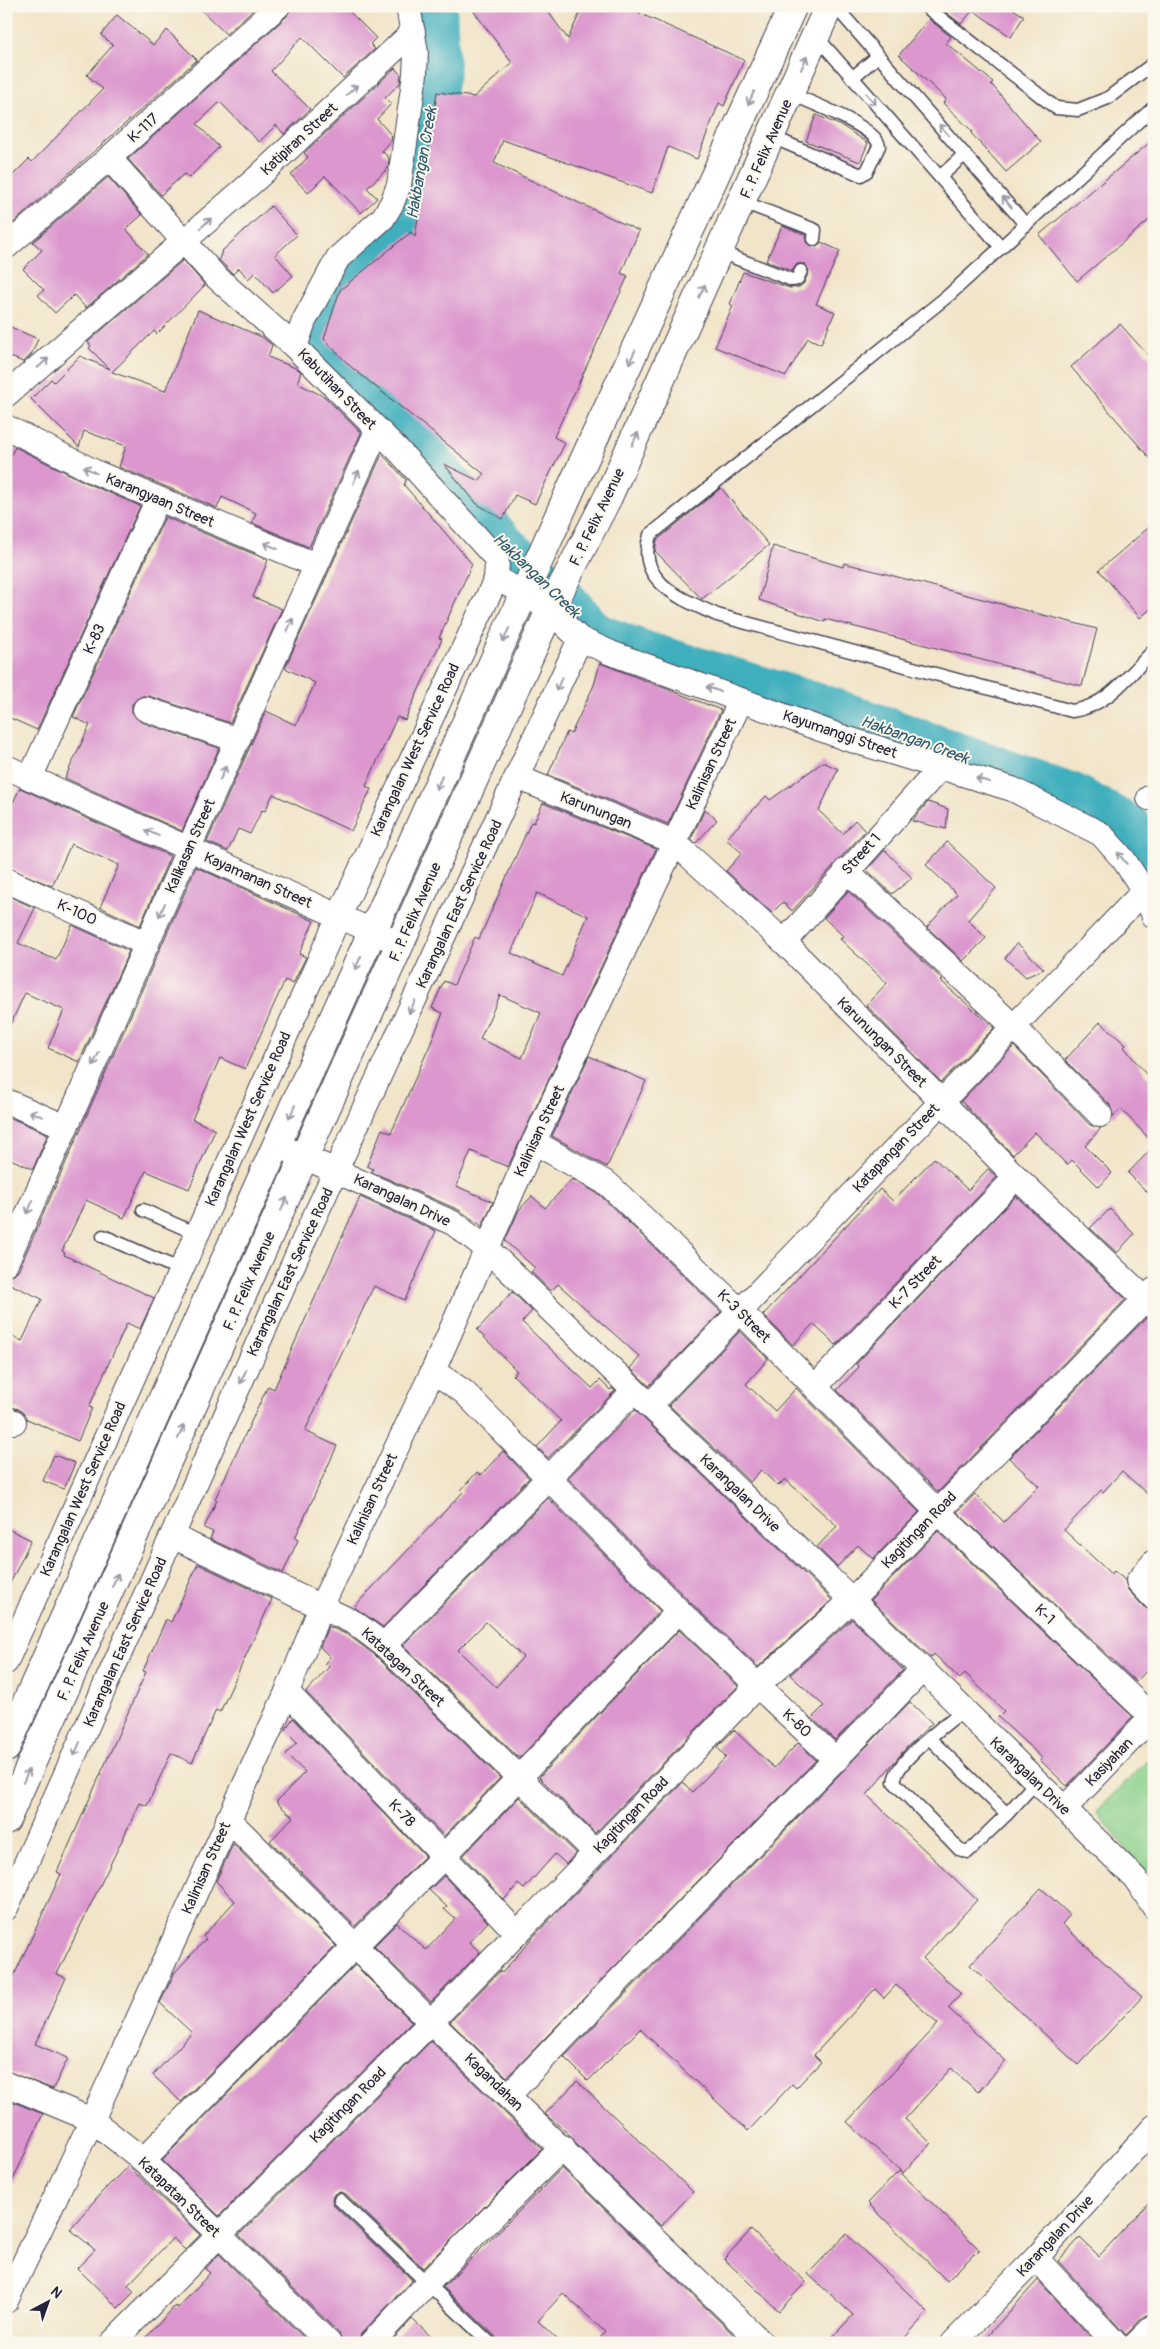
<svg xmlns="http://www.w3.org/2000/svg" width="1160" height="2349" viewBox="0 0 1160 2349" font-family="Pangolin,sans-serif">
	<rect width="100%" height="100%" fill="#fbf7ec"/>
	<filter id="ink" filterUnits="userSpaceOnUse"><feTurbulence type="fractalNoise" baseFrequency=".02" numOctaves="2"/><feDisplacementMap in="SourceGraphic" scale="10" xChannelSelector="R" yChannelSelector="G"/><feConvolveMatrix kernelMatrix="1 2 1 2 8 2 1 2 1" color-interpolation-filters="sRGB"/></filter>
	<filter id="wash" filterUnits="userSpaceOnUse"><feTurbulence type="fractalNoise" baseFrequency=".0096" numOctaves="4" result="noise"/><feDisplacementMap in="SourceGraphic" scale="20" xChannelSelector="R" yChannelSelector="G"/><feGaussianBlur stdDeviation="1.12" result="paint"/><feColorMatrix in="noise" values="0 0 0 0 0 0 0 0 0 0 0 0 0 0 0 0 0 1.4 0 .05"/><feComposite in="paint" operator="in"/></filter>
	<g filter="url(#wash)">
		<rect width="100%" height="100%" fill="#f1e4c8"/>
		<path fill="#88cf89" stroke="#557862" d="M1154,1754V1884L1096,1811Z"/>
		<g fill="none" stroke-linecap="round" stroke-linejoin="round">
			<path stroke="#40afbd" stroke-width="44" d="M435,6L438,71L410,226L342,277L316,344L409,436L504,545L558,592L595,634L642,652L831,709L1073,795L1130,827L1154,865"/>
		</g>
		<g id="blocks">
			<g fill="#db97ce" fill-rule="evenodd">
				<path d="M197,6H257L226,34Z"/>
				<path d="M291,6H344L376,38L370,44L375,49L343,78L302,37L271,71L310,109L284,134L276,125L259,142L220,102L197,124L219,147L189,178L184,174L161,195L128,159L287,16Z"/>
				<path d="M470,6H544L568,39L583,6H623L744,60L724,106L719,103L697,159L668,147L652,193L503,140L494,163L639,231L621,273L628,276L554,437L565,443L535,504L515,495L503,519L477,504L444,464L479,481L484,474L350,366L324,339L340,290L411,232L415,237L437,92L474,97L512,63Z"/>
				<path d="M1008,6L1024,16L1011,37L973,10L961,24L939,7Z"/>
				<path d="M117,15L153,45L167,30L197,60L13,223L6,216V182L29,159L32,162L103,89L87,75L113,45L101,35Z"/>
				<path d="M929,19L951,37L946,43L993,82L991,84L1041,142L1006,172L971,133L972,131L943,103L946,99L899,55Z"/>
				<path d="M395,68L401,75L400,83L385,98L391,104L377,119L392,136L391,141L382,151L389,158L388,168L367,188L377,198L361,213L325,176L308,193L291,175L308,157L304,153Z"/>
				<path d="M816,115L842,126L868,143L860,162L806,141Z"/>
				<path d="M1154,139V216L1077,281L1039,235Z"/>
				<path d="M108,177L142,215L126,229L148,254L86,308L74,295L55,313L38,295L44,290L23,269L42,250L33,242Z"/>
				<path d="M271,206L297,235L275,255L293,276L273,293L255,273L248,279L239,268L233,274L219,260L222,251Z"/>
				<path d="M782,226L806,235V242L810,246L817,247L821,242L840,251L816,304L835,312L821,344L808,338L786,376L715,347L733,306L730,304L743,272L790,288L799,287L804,283L809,271L805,264H797L792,271L766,261Z"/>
				<path d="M183,260L205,285L157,334L154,331L112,372L165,391L198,310L262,337L272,345L268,357L298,369L301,372L297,383L325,397L361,433L309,547L252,523L256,513L222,497L217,508L119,467L126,446L84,431L79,447L31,399L51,379L54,382L80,356L110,369L89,348L91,346L88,342Z"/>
				<path d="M1120,324L1154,362V463L1071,367Z"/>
				<path d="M6,325L38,339L31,355L23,362L6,355Z"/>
				<path d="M15,447L91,485L140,506L37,730L6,716V465Z"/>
				<path d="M382,454L406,480L404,485L472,564L439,638L442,639L405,720L397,717L366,786L371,789L351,831L273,794L265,811L262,810L250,834L238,829L228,851L207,842L266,711L296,725L315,683L285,668Z"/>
				<path d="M721,488L769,545L702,599L655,551L657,540Z"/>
				<path d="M165,517L268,560L253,597L282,609L230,723L149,696H142L132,704V712L141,722L219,748L182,831L65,778L90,725L73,717Z"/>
				<path d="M1154,523V606L1140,618L1099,570Z"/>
				<path d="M773,546L843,567L844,563L1097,629L1082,686L825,619V622L759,600Z"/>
				<path d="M600,663L721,710L668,824L548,775L567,732L571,734L594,685Z"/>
				<path d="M823,762L838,769L819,811L843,834L855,820L865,831L792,911L783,902L772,913L726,871L742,853L726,839L766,796L770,800Z"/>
				<path d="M20,788L170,856L140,926L100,907L119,865L71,844L52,886L6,867V817Z"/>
				<path d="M928,802L948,809L946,829L912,821Z"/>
				<path d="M543,803L656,849L508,1167L471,1151L456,1186L493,1202L482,1226L459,1210L372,1172L373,1169L367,1166L382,1129L391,1133L430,1045L443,1013L432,1008L444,981L454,985L475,937L479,939L531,822L534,823ZM537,893L588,916L562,976L511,953ZM500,995L541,1013L522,1058L480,1039Z"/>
				<path d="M705,809L717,820L696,843L691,839Z"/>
				<path d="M947,842L996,888L968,920L986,938L963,961L927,927L957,894L926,865Z"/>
				<path d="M885,850L912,878L892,894L867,870Z"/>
				<path d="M196,867L314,921L299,954L306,957L293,984L285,980L245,1069L220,1058L192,1119L215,1130L189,1189L146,1171L124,1218L86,1200L62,1251L65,1253L64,1255L154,1298L140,1329L127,1323L89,1407L92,1408L78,1441L27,1419L19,1409L6,1406V1333L22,1341L42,1299L6,1282V1277L14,1274L19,1269Z"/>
				<path d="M848,891L943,980L941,981L994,1028L941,1082L866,1005L887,983L840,939L843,936L824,918Z"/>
				<path d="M6,895L35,908L18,943L56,960L72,925L129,951L79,1062L48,1048L64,1010L25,993L6,1034Z"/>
				<path d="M1017,943L1044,969L1026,977L1005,958Z"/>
				<path d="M1100,1022L1126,1045L1124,1047L1154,1084V1144L1121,1109L1113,1116L1110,1105L1065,1060Z"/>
				<path d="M1014,1046L1090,1125L1101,1128L1085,1146L1112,1173L1099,1187L1072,1160L1067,1165L1035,1132L1013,1155L961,1101Z"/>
				<path d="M589,1056L646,1081L607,1167L552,1136Z"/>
				<path d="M6,1116L48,1134L33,1169L6,1157Z"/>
				<path d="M1154,1146V1199L1128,1173Z"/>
				<path d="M934,1158L968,1190L988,1169L997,1177L836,1345L813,1324L793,1345L763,1315L880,1189L893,1201Z"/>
				<path d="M572,1179L600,1195L721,1312L649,1386L630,1368L640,1357L558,1284L551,1291L531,1272L535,1268L505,1241L519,1210L532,1196L545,1208Z"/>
				<path d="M1016,1196L1126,1299L938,1492L837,1390L859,1367L856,1364Z"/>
				<path d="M360,1197L436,1231L405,1300L374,1286L305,1431L337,1446L295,1538L298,1540L283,1573L210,1539L213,1532L204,1528L217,1500L215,1499L257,1409L268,1386L274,1389Z"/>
				<path d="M1110,1209L1134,1234L1117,1253L1090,1228Z"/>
				<path d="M512,1292L532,1311L522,1322L592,1388L600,1380L610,1390L612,1388L615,1391L548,1458L537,1447L561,1421L513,1375L517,1371L477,1330Z"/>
				<path d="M1146,1318L1154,1322V1500L1122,1471L1103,1492L1101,1490L1064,1530L1111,1574L1114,1571L1125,1580L1128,1590L1144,1607L1154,1611V1663L1136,1682L957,1512L975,1494L1004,1522L1039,1486L1009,1458Z"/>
				<path d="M740,1331L768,1359L746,1384L775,1411L796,1388L919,1512L873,1559L858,1545L837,1567L817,1547L837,1526L785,1479L778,1486L761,1470L750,1482L669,1405Z"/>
				<path d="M635,1410L832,1600L758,1667L689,1601L568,1478Z"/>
				<path d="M503,1451L529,1478L383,1627L354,1607L463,1492L461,1490L477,1472L481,1475Z"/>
				<path d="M54,1455L75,1463L64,1489L43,1481Z"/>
				<path d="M548,1498L660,1611L519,1758L403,1645ZM486,1622L523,1657L496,1687L458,1650Z"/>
				<path d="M6,1528L31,1540L6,1592Z"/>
				<path d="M938,1531L1133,1717L1067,1786L1040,1760L1042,1758L998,1717L1004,1711L965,1673L960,1679L934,1654L931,1658L871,1600Z"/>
				<path d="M198,1564L272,1599L220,1712L216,1710L192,1763L171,1753L147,1806L140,1803L57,1974L66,1978L35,2044L68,2058L53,2089L6,2071V1993L61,1874L57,1872L146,1672L143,1671L166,1619L171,1622Z"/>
				<path d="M852,1619L903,1670L835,1740L812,1718L824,1706L790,1675Z"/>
				<path d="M328,1626L348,1635L375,1655L500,1778L444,1836L306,1692L329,1667L325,1663L330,1657L320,1647Z"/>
				<path d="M679,1630L738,1686L595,1833L539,1777Z"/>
				<path d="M910,1702L932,1723L906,1748L867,1795L977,1900L923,1958L961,1994L948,2008L1006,2061L978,2092L951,2068L905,2119L931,2143L903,2173L847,2122L938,2024L896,1985L884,1998L875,1989L814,2055L821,2062L796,2088L792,2084L748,2131L640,2029L588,2081L564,2057Z"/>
				<path d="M293,1718L425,1856L355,1926L270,1841L293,1817L276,1802L305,1772L286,1754L297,1742L285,1730Z"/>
				<path d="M734,1730L774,1768L798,1743L816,1760L507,2077L450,2022L500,1971L502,1973L533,1937L683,1782L692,1792L726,1757L717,1747Z"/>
				<path d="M519,1797L576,1853L566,1864L555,1854L524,1889L518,1884L504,1900L463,1856Z"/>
				<path d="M233,1844L336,1946L181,2102L153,2075L192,2033L160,2003L175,1972L206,1939L203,1936L235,1901L216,1881Z"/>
				<path d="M444,1876L488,1922L469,1942L480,1952L431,2002L374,1946L397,1923L426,1950L455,1919L444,1909L447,1907L429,1890Z"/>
				<path d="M1041,1888L1070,1915L1062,1924L1142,1997L1078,2065L970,1965Z"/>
				<path d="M355,1965L412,2022L219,2216L162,2160Z"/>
				<path d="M431,2041L542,2149L423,2268L346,2194L341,2192L334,2194L332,2199L334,2206L412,2280L361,2334L358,2343H342L339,2333L239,2235Z"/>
				<path d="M577,2081L693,2192L661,2226L576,2144L572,2137L545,2114Z"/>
				<path d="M6,2099L43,2114L6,2195Z"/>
				<path d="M128,2166L200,2235L185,2250L173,2238L128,2285L134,2292L118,2308L77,2268L95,2250L70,2229L101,2193Z"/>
				<path d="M562,2168L742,2343H596L605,2332L563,2293L538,2321L561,2343H498L496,2337L443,2287Z"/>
				<path d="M899,2171L979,2249L947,2281L868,2203Z"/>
				<path d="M1154,2197V2313L1144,2316L1126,2335L1058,2261L1080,2238L1099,2256Z"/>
				<path d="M751,2230L806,2282L779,2311L724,2259Z"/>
				<path d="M846,2234L928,2312L900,2343H827L853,2315L808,2274Z"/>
				<path d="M219,2254L309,2343H141L175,2306L178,2308L210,2273L205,2269Z"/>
				<path d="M1038,2280L1096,2343H981Z"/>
				<path d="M412,2319L438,2343H390Z"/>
			</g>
		</g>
	</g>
	<g filter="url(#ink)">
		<use href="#blocks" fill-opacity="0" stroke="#413f50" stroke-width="1"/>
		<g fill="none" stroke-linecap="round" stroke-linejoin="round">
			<g stroke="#413f50" stroke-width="15">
				<g id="lane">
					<path d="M835,6L1026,225"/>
					<path d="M925,6L1056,108L1078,110L1108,98L1154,63"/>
					<path d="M816,36L1001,247"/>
					<path d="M852,78L878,56"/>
					<path d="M1154,107L949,295L650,535C635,582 682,599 717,615L1072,711C1107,707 1130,674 1154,650"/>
					<path d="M772,137L861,175L867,171L879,146C878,128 808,101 791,94"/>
					<path d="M940,177L965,154"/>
					<path d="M743,202L815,230L814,239"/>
					<path d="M720,252L792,280L797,279L801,271"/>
					<path d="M143,1210L197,1234"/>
					<path d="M103,1236L181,1270"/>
					<path d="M929,1738L1007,1814L968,1852L959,1849L894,1782C896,1760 946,1725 963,1710"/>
					<path d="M1007,1814L1036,1782"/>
					<path d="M340,2200L490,2343"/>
				</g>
			</g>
			<g stroke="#413f50" stroke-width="26">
				<g id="street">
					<path d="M6,247L109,158L278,6"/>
					<path d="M295,347L304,321L338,258L383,218L392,203L399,185L415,74L416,52L408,6"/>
					<path d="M6,395L257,178L413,32"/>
					<path d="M6,427L97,473L316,565"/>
					<path d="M496,579L525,593L550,611L580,639L611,653L845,738L1012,789L1101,834L1124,860L1144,891L1154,916"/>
					<path d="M145,709L238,740"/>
					<path d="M6,767L401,944"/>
					<path d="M517,777L674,842L784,942L1016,1177L1154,1307"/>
					<path d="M30,778L158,499"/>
					<path d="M1149,798L1154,795"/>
					<path d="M846,870L1013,1026L1100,1115"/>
					<path d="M6,880L147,944"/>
					<path d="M784,942L941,767"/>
					<path d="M6,1101L66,1127"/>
					<path d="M534,1142L608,1184L739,1310L937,1511L1152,1717"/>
					<path d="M277,1145L453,1223L486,1248L852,1600L1135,1878L1154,1907"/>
					<path d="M6,1263L188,850L377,431"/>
					<path d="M433,1371L464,1392L679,1611L836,1760"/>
					<path d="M815,1387L1016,1177"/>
					<path d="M649,1406L1144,891"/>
					<path d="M6,1419L14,1422"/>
					<path d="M172,1536L355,1623L384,1645L595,1852"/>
					<path d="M1154,1562L1138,1581L1154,1598"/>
					<path d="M384,1645L634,1391"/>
					<path d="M6,1662L339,916L496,579L497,563L494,556L399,451L295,347L215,276L109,158"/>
					<path d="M287,1692L517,1933"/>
					<path d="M1064,1809L1154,1715"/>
					<path d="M228,1819L431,2022L762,2343"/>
					<path d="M6,1908L308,1231L580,639"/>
					<path d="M6,2084L92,2120L143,2160L329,2343"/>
					<path d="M508,2096C644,1952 785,1813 922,1670"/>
					<path d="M143,2160L444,1856L679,1611"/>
					<path d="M1036,2258L1115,2343"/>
					<path d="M6,2301L92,2120L287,1692L321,1607L433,1371L534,1142L741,700"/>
					<path d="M112,2343L431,2022L757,1686L852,1600L1154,1290"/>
					<path d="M371,2343L462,2247L563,2147"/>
					<path d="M953,2343L1036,2258L1154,2127"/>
					<path d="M1137,2343L1154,2326"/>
				</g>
			</g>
			<g stroke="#413f50" stroke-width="30">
				<g id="secondary">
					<path d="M6,1748L574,482L793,6"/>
					<path d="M6,1820L551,608L608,497L829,6"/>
				</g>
			</g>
			<use href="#lane" stroke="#fff" stroke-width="12"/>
			<use href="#street" stroke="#fff" stroke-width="24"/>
			<use href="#secondary" stroke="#fff" stroke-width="28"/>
		</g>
		<defs><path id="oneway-shaft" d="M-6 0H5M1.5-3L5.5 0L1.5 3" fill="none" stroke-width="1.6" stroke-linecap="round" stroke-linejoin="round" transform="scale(1.25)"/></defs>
		<g stroke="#9c9ca7">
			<use href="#oneway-shaft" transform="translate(804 63) rotate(-66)"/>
			<use href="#oneway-shaft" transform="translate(352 90) rotate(-43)"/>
			<use href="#oneway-shaft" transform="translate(751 98) rotate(115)"/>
			<use href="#oneway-shaft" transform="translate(871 99) rotate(49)"/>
			<use href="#oneway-shaft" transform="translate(944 130) rotate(-132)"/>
			<use href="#oneway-shaft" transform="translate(1007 202) rotate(-130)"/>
			<use href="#oneway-shaft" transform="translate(206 223) rotate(-42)"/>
			<use href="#oneway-shaft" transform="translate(702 291) rotate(-65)"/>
			<use href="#oneway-shaft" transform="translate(632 357) rotate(115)"/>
			<use href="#oneway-shaft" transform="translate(43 363) rotate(-42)"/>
			<use href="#oneway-shaft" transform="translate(635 439) rotate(-65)"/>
			<use href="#oneway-shaft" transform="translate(90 470) rotate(-153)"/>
			<use href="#oneway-shaft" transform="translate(356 477) rotate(-66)"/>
			<use href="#oneway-shaft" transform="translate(271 546) rotate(-157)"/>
			<use href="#oneway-shaft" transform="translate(290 625) rotate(-66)"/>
			<use href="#oneway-shaft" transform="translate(506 635) rotate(114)"/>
			<use href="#oneway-shaft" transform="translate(559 684) rotate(114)"/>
			<use href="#oneway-shaft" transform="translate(713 689) rotate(-161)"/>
			<use href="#oneway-shaft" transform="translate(223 773) rotate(-66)"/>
			<use href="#oneway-shaft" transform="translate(983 780) rotate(-163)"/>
			<use href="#oneway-shaft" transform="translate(439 783) rotate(114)"/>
			<use href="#oneway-shaft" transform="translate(152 833) rotate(-156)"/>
			<use href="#oneway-shaft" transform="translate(1122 858) rotate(-129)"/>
			<use href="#oneway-shaft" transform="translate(162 910) rotate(114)"/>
			<use href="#oneway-shaft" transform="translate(358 963) rotate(114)"/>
			<use href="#oneway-shaft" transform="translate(412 1007) rotate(115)"/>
			<use href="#oneway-shaft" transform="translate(96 1059) rotate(114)"/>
			<use href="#oneway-shaft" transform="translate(292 1112) rotate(114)"/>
			<use href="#oneway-shaft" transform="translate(36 1114) rotate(-157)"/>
			<use href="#oneway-shaft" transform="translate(284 1204) rotate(-66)"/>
			<use href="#oneway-shaft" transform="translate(30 1207) rotate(114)"/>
			<use href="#oneway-shaft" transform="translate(243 1377) rotate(114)"/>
			<use href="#oneway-shaft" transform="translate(181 1432) rotate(-66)"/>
			<use href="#oneway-shaft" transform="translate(115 1580) rotate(-66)"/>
			<use href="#oneway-shaft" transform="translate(77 1749) rotate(114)"/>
			<use href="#oneway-shaft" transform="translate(26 1776) rotate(-66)"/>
		</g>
	</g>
	<g text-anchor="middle" stroke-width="4" stroke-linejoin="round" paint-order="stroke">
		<g font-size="15" fill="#22223b" stroke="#fbf7ec">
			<text transform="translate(143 128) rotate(-42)" y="5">K-117</text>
			<text transform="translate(299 139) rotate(-43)" y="5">Katipiran Street</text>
			<text transform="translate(766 149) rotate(-66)" y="5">F. P. Felix Avenue</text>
			<text transform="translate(337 389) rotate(46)" y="5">Kabutihan Street</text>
			<text transform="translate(160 500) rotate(23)" y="5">Karangyaan Street</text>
			<text transform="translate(597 517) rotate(-64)" y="5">F. P. Felix Avenue</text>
			<text transform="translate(94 639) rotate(-65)" y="5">K-83</text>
			<text transform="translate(840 734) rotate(19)" y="5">Kayumanggi Street</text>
			<text transform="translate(415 750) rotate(-65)" y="5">Karangalan West Service Road</text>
			<text transform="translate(711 764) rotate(-65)" y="5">Kalinisan Street</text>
			<text transform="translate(596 810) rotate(22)" y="5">Karunungan</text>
			<text transform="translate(190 846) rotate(-66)" y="5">Kalikasan Street</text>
			<text transform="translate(861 854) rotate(-48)" y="5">Street 1</text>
			<text transform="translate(258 880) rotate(24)" y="5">Kayamanan Street</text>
			<text transform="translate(459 904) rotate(-65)" y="5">Karangalan East Service Road</text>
			<text transform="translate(77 912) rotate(24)" y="5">K-100</text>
			<text transform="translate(415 912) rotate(-66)" y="5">F. P. Felix Avenue</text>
			<text transform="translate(882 1042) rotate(45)" y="5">Karunungan Street</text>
			<text transform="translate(248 1119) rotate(-66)" y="5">Karangalan West Service Road</text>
			<text transform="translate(539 1131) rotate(-65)" y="5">Kalinisan Street</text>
			<text transform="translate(896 1148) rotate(-46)" y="5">Katapangan Street</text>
			<text transform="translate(402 1200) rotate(25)" y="5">Karangalan Drive</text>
			<text transform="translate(290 1272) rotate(-65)" y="5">Karangalan East Service Road</text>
			<text transform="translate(249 1281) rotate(-66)" y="5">F. P. Felix Avenue</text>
			<text transform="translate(915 1282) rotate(-46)" y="5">K-7 Street</text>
			<text transform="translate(744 1316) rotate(45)" y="5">K-3 Street</text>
			<text transform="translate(83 1489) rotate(-66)" y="5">Karangalan West Service Road</text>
			<text transform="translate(740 1493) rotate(44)" y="5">Karangalan Drive</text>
			<text transform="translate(372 1499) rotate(-65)" y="5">Kalinisan Street</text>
			<text transform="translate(919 1530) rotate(-46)" y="5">Kagitingan Road</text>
			<text transform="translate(1045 1614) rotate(44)" y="5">K-1</text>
			<text transform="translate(125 1642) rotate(-66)" y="5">Karangalan East Service Road</text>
			<text transform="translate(83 1651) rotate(-66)" y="5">F. P. Felix Avenue</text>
			<text transform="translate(403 1667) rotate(43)" y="5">Katatagan Street</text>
			<text transform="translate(797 1723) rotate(43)" y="5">K-80</text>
			<text transform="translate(1109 1762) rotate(-46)" y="5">Kasiyahan</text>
			<text transform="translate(1030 1776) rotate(44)" y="5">Karangalan Drive</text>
			<text transform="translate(402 1813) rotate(46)" y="5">K-78</text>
			<text transform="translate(631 1815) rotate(-46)" y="5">Kagitingan Road</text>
			<text transform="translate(206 1868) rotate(-66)" y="5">Kalinisan Street</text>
			<text transform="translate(494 2082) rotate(44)" y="5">Kagandahan</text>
			<text transform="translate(348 2105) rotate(-45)" y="5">Kagitingan Road</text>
			<text transform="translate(179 2197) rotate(44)" y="5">Katapatan Street</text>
			<text transform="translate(1055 2236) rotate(-47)" y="5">Karangalan Drive</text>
		</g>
		<g font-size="16" font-style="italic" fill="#2e5a6f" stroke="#fbf7ec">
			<text transform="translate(421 163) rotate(-80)" y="6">Hakbangan Creek</text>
			<text transform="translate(537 575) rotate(44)" y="6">Hakbangan Creek</text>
			<text transform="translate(915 739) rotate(20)" y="6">Hakbangan Creek</text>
		</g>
	</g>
	<rect width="1160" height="2349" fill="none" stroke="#fbf7ec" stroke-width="25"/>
	<g transform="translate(48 2302) rotate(41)" stroke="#fbf7ec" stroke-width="4" paint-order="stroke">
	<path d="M0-4L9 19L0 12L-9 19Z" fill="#22223b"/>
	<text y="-8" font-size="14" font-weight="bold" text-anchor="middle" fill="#22223b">N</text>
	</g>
</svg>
